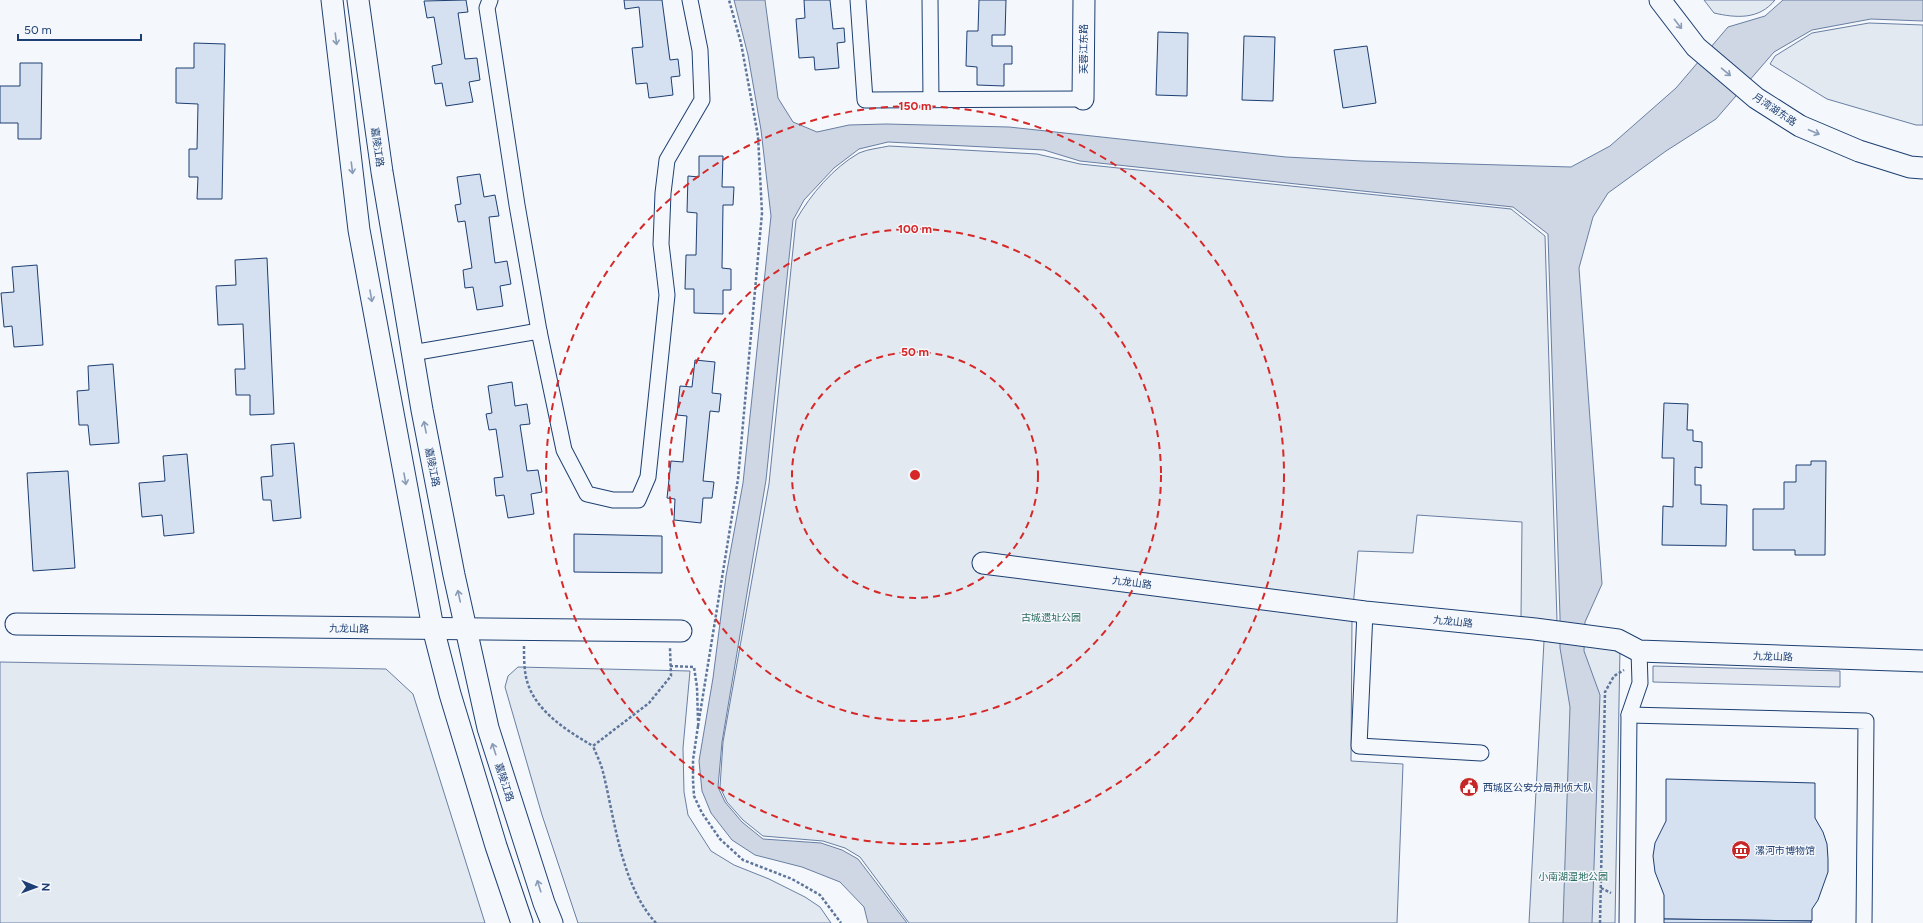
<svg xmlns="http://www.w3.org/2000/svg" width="1923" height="923" viewBox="0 0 1923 923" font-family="Figtree,'Noto Sans SC',sans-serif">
	<rect width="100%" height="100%" fill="#f4f7fb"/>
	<g fill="#e3e9f0" stroke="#687fa3">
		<path d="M1704,0H1775C1759,20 1736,18 1714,13Z"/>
		<path d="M1869,23L1923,25V125H1916L1827,99L1770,64L1775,56L1812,33Z"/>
		<path d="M889,146L1037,154L1080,164L1511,209L1545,236L1557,621L1521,617L1522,522L1417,515L1413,553L1358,551L1352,619L1351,761L1403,764L1397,923H909L860,857L845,848L823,841L763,836L743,820L727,802L720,787L723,742L769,484L796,220C811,194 833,168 859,153C868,149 880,148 889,146Z"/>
		<path d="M1544,641L1620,648L1615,923H1529Z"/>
		<path d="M0,662L386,669L413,694L485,923H0Z"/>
		<path d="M518,667L690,671L683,748L684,792L688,815L711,851L734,865L769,879L805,897L820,907L831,923H578L542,815L505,687L508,676Z"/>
	</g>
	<path fill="#e3e8f0" stroke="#687fa3" d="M1653,666L1840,671V687L1653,682Z"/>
	<path fill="#cfd7e4" stroke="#687fa3" d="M734,0H765L778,98L793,122L817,132L849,125L886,124L1009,127L1286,157L1362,161L1571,167L1610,146L1676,88L1728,27L1765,16L1783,0H1923V21L1871,19L1812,30L1774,52L1716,119L1666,151L1608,193L1593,217L1579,268L1602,584L1585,622L1584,651L1600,695L1592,923H1563L1570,707L1560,648V617L1548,234L1513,207L1080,161L1044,150L888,142L859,149L834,168L804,200L793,220L766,480L722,742L718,787L725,802L742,822L763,839L821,843L842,850L858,859L907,923H868L864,907L840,882L802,867L755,855L732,840L711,813L702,791L699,761L713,678L726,576L743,483L771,216L761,130L748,55Z"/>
	<g fill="#d5e0f0" stroke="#1d3f73">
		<path d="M466,0L468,12L458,13L465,59L477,58L480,80L469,82L473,102L446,106L442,83L435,84L432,66L442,64L434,17L427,18L424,1Z"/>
		<path d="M624,0H662L670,60L678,59L680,76L671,77L673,95L649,98L647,83L636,84L632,48L643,47L639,7L625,9Z"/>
		<path d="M804,0H830L833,29L844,28L845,42L837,43L839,68L815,70L814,57L799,58L796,19L805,18Z"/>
		<path d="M979,0H1006L1005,35H992V46H1012V64H1004V86L977,85V67L966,66L967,31H978Z"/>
		<path d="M1158,32L1188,33L1187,96L1156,95Z"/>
		<path d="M1244,36L1275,37L1273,101L1242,100Z"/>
		<path d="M194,43L225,44L222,199H197L198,177H189V149H197L198,104L176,103V68H194Z"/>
		<path d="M1367,46L1376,103L1343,108L1334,50Z"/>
		<path d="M20,63H42L41,139H18V123H0V86H20Z"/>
		<path d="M699,156H723L722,187H734L733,205H723L722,268L731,269V290H723V314L694,313V289H685L686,255H696L697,213L687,212L688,176L699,177Z"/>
		<path d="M480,174L484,197L495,195L499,216L489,217L495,263L507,261L511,284L500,286L503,306L477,310L473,287L465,288L463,270L472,268L465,221L458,222L455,205L461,204L457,177Z"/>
		<path d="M267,258L274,414L250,415V395H236L235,369H245L243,324L218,325L216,286L236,285L235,260Z"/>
		<path d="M37,265L43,345L14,347L12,326L4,327L1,293L14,292L12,267Z"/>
		<path d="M695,360L715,362L712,393L721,394L719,412L710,411L703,481L714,482L712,498H703L701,523L674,520L675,499L667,498L671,461L683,462L687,416L677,415L680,386L692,387Z"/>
		<path d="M113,364L119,443L90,445L88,425H79L77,391L89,390L88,366Z"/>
		<path d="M512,382L515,406L527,404L530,424L520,425L527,471L538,470L542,492L531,494L534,514L508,518L504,495L496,496L494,478L503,477L496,429L489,430L486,414L492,413L488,386Z"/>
		<path d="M1664,403L1688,404L1687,430H1693V441L1702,442V468L1695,467V485H1701V504L1727,505L1726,546L1662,545L1663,506L1673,507L1674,458H1662Z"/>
		<path d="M294,443L301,518L273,521L271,500H263L261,477L273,476L271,445Z"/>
		<path d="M187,454L194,533L164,536L162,515L142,517L139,483L165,481L163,456Z"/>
		<path d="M1811,461H1826L1825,555H1795V550H1753V509H1784V482H1796V465H1811Z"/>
		<path d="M68,471L75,568L33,571L27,473Z"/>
		<path d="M574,534L662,536V573L574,572Z"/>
		<path d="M1666,779L1815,783V818L1823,832L1827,844L1828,859V872L1818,900L1812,909V921L1664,919V895L1655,872L1653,856L1655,843L1666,821Z"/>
		<path d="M1664,919L1811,921V923H1664Z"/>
	</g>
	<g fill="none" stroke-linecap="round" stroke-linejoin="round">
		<g stroke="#1d3f73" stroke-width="17">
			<g id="street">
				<path d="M490,0L487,8L517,205L539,331L564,450L587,494L613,500H638L648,477L667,295L661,244L663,193L667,160L702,100L700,50L690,0"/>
				<path d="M858,0L865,100L1083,99"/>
				<path d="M930,0L931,100"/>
				<path d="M412,353L539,331"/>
				<path d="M1365,612L1359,746L1481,753"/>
				<path d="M1629,715L1866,721L1864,923"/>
				<path d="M1627,923L1629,715L1640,683L1639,651"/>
			</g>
		</g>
		<g stroke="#1d3f73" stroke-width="23">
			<g id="secondary">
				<path d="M332,0L359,230L433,628L450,694L496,846L522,923"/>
				<path d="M358,0L382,172L422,410L454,575L488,728L544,903L552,923"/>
				<path d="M1660,0L1696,47L1756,98L1800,126L1859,151L1910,167L1923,168"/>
				<path d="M1083,99L1084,0"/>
				<path d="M983,563L1365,612L1535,629L1618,640L1639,651L1923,661"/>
				<path d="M16,624C238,626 460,627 681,631"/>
			</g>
		</g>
		<g stroke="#5e769c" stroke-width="2.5" stroke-dasharray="3 2" stroke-linecap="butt">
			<path d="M524,646C524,656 524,667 526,677C533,710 566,730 593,746"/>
			<path d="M670,666L694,667L697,687L698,721"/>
			<path d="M698,726L738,479L762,213L758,136L741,43L729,0"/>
			<path d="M698,726L693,760V780L694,796L702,813L720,839L743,860L792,879L820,895L841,923"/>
			<path d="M1601,888L1611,893"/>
			<path d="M656,923C621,885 615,820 603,772C601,763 596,754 593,746L649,703L671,676L670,648"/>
			<path d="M1600,923L1605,692L1614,676L1624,670"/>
		</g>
		<use href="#street" stroke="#f4f7fb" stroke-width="15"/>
		<use href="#secondary" stroke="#f4f7fb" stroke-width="21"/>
	</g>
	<defs><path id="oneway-shaft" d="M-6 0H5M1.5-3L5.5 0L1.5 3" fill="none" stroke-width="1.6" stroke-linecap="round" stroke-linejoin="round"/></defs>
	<g stroke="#889bb7">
		<use href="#oneway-shaft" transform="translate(1678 24) rotate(52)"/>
		<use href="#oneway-shaft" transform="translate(336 39) rotate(83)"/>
		<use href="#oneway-shaft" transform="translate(1726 72) rotate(40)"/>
		<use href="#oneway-shaft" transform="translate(1814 132) rotate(23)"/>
		<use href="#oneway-shaft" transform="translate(352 168) rotate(83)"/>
		<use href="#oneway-shaft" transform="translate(371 296) rotate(80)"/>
		<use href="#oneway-shaft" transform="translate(425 427) rotate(-101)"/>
		<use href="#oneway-shaft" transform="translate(405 479) rotate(80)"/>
		<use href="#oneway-shaft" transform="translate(459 596) rotate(-102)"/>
		<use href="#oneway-shaft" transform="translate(494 749) rotate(-108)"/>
		<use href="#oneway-shaft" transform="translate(539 886) rotate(-108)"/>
	</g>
	<g fill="none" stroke="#d62828" stroke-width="2" stroke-dasharray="7 5">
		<circle cx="915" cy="475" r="123"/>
		<circle cx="915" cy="475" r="246"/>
		<circle cx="915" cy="475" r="369"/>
	</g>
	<defs>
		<g id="civic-disc" transform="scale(1)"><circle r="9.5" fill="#c62828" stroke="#f4f7fb"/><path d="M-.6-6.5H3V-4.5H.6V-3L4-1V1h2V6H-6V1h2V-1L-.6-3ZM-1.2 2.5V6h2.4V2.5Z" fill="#fff"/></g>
		<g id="museum-disc" transform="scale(1)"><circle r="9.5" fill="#c62828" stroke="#f4f7fb"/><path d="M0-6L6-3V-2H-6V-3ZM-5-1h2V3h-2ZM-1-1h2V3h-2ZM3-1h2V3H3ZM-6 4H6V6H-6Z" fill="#fff"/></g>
	</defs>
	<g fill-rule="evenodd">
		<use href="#civic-disc" x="1469" y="787"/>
		<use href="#museum-disc" x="1741" y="850"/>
	</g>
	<g text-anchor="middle" stroke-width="3" stroke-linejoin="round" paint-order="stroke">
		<g font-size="10" fill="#1d3f73" stroke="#f4f7fb">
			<text transform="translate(1083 49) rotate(-90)" y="4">芙蓉江东路</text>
			<text transform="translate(1775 109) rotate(34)" y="4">月湾湖东路</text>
			<text transform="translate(378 147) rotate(82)" y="4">嘉陵江路</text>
			<text transform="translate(433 467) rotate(79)" y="4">嘉陵江路</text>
			<text transform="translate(1132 582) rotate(7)" y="4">九龙山路</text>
			<text transform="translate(1453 621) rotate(6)" y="4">九龙山路</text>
			<text transform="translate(349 628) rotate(1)" y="4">九龙山路</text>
			<text transform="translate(1773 656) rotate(2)" y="4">九龙山路</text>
			<text transform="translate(505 782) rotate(72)" y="4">嘉陵江路</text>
		</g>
		<g font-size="10" fill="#2c6c60" stroke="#f4f7fb">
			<text x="1051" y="621">古城遗址公园</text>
			<text x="1573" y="880">小南湖湿地公园</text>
		</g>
		<g font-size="10" fill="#1d3f73" stroke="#f4f7fb" text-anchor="start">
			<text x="1483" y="791">西城区公安分局刑侦大队</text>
			<text x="1755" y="854">漯河市博物馆</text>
		</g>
	</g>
	<circle cx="915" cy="475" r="6" fill="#d62828" stroke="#f4f7fb" stroke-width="2"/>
	<g font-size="12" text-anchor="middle" font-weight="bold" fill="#d62828" stroke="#f4f7fb" stroke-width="3" stroke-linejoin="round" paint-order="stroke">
		<text x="915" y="110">150 m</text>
		<text x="915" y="233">100 m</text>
		<text x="915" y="356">50 m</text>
	</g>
	<g transform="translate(36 887) rotate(91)" stroke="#f4f7fb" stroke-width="3" paint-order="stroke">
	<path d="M0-3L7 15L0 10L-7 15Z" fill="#1d3f73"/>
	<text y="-6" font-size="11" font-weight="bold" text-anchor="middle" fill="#1d3f73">N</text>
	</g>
	<path d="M18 34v6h123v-6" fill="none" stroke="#1d3f73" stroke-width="2"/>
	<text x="24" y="34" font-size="12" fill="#1d3f73" stroke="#f4f7fb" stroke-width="3" paint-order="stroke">50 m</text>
</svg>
